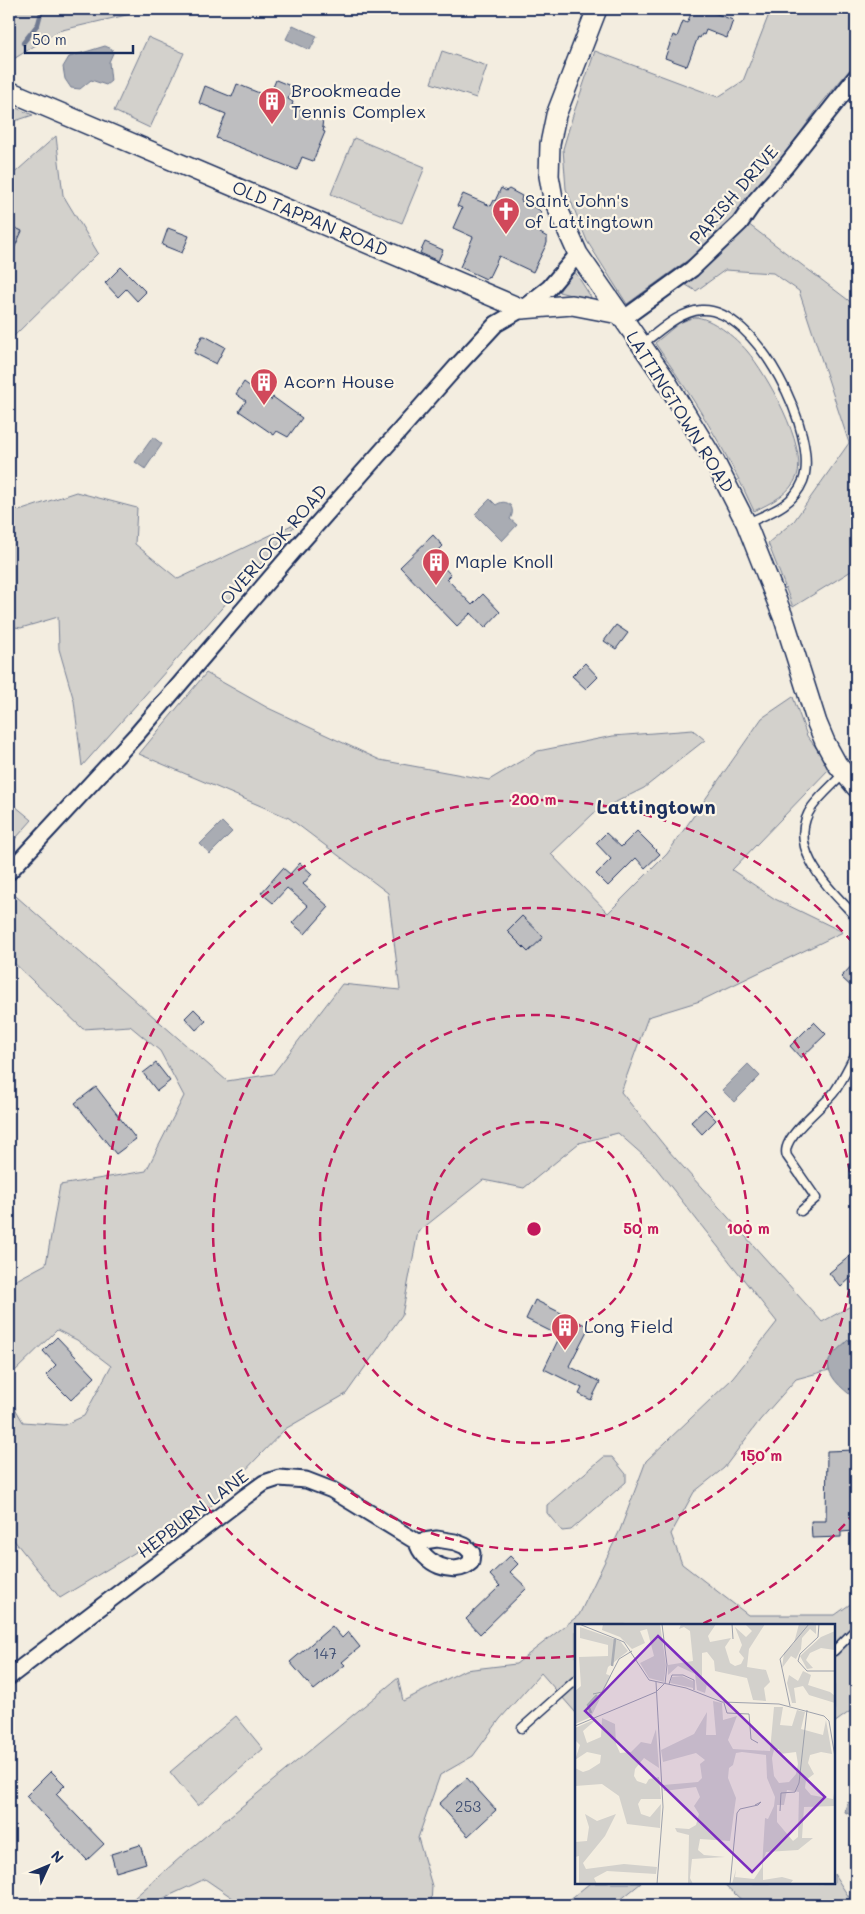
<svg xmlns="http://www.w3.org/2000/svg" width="865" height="1914" viewBox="0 0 865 1914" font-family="Mali,sans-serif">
	<rect width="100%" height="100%" fill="#f3ede0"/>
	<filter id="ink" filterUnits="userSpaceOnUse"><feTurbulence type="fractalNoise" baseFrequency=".02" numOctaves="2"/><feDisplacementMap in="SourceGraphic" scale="10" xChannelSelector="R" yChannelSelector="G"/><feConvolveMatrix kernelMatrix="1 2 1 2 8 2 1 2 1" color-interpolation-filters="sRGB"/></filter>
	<g filter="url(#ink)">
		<g fill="#d3d1cc" stroke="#778095">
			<path d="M9,9H152L58,31L9,62Z"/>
			<path d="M771,9H856V62L821,104L780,161L734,216L692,257L627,304L587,241L566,189L563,149L573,115L595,51L718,97L743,81Z"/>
			<path d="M148,37L184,53L150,128L114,111Z"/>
			<path d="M442,51L487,66L476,98L431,83Z"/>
			<path d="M9,105L33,115L9,123Z"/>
			<path d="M56,136L63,195L98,253L9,341V178Z"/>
			<path d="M354,138L425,167L402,223L331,194Z"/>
			<path d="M748,224L856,306V568L793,607L768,543L794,521L849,443L799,291L773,273L725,270L696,291L686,285Z"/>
			<path d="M571,272H575L591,297L590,300L559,292Z"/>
			<path d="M694,317C711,317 736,338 747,351C766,373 808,447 797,476C790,494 771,503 754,511C726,449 693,398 655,343L679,323Z"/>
			<path d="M76,492L137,508L135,544L178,579L298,522L82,766L74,701L59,649L58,617L21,628L9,626V501L19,511Z"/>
			<path d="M206,673L268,708L380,760L489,780L538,751L613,736L693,730L705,740L644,788L594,813L551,854L608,913L667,854L762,718L793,697L807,736L831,767L732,870L775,899L843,932L700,1001L648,1017L621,1092L667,1149L822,1322L856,1303V1341L848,1340L829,1361V1370L796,1379L760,1420L724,1468L694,1492L671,1534L682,1564L748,1615H835L856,1600V1707L834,1723V1625H576V1713L541,1673L500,1719L473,1756L440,1775L418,1838L432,1886L431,1905H243L205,1879L149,1905H126L190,1849L398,1678L403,1701L465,1670L516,1664L579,1615L620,1530L646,1461L733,1378L777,1322L653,1164L618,1133L579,1143L524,1188L483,1180L418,1232L402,1315L346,1394L285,1429L210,1507L60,1598L9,1534V1398L23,1422L64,1425L84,1416L111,1366L77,1340L57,1330L9,1377V1284L46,1264L60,1185L146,1171L184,1096L160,1051L130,1026L83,1029L9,958V890L227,1081L273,1074L342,984L400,990L388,893L289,818L139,754Z"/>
			<path d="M9,801L32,820L9,846Z"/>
			<path d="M604,1457H612L626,1474V1482L571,1530L562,1531L547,1513V1505Z"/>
			<path d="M236,1716L263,1749L198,1806L170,1772Z"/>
			<path d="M834,1874L854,1905H747L723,1883H834Z"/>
			<path d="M590,1883H641L614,1905H563Z"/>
		</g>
		<g fill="#a9acb3" stroke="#707a91">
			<path d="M293,25L317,36L310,50L286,39Z"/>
			<path d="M105,46L112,49L113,53L109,62L111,81L106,85L91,80L80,89L71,88L65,79L63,67L69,57Z"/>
			<path d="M153,437L162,444L145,469L135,462Z"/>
			<path d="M490,499L496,505C507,497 517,508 510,519L517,525L502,541L475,514Z"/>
			<path d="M222,822L232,832L210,854L200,844Z"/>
			<path d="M748,1064L760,1076L734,1102L722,1090Z"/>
			<path d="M848,1340L856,1341V1399C846,1392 825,1376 829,1361C832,1353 842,1346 848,1340Z"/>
			<path d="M856,1800V1830L853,1826L854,1817L845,1812L847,1803Z"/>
		</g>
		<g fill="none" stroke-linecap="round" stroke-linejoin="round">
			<path stroke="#707a91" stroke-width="4.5" d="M23,43L38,24L42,9"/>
		</g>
		<g fill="#bebec0" stroke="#1b2f5e">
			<path d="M693,9L705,12L706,10L733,20L727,38L706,30L704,35L702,34L700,38L698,37L687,66L665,58L673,35L677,37L683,21L687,23Z"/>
			<path d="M276,80L293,87L288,99L293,102L292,105L323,119L322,127L324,128L323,131L325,132L313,161L302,157L297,170L216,138L226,114L199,103L205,86L232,97L237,84L269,97Z"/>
			<path d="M501,188L506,191L509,189L522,196L521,201L538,209L541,212L535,230L547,237V243L533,272L499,256L489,277L488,276L486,279L460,267L473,237L453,228L462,208L457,206L463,194L491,206L494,200L495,201Z"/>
			<path d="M9,225L22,231L9,260Z"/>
			<path d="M168,228L189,236L182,253L162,245Z"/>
			<path d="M425,242L443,250L438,261L420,253Z"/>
			<path d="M121,267L146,292L137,301L126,289L118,297L105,283Z"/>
			<path d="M202,336H205L225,347L216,364L194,353Z"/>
			<path d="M244,382L263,396L264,395L271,400L273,397L302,418L288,437L277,431L274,435L239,411L246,401L236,394Z"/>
			<path d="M433,535L443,546L433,556L451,575L447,579L472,605L483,594L500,612L485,628L471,613L457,626L400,567Z"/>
			<path d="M616,625L628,633L616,649L604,641Z"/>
			<path d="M585,663L598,677L586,689L572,676Z"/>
			<path d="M637,831L660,854L645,868L636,858L608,886L596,874L611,859L596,843L606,833L621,847Z"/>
			<path d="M300,863L312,874L303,884L329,907L305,934L292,923L308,906L287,888L273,903L261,893L283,868L290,874Z"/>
			<path d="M522,916L544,937L528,952L507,931Z"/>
			<path d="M856,961V991L841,977Z"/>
			<path d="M194,1009L206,1021L196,1030L185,1018Z"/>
			<path d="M814,1022L826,1034L801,1058L790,1046Z"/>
			<path d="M156,1063L170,1081L157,1091L143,1073Z"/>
			<path d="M96,1087L136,1139L116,1154L75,1103Z"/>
			<path d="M705,1109L716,1120L702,1134L691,1122Z"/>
			<path d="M856,1251V1273L841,1287L829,1273Z"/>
			<path d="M535,1300L589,1327L569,1366L600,1382L591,1400L579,1394L582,1388L544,1369L560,1336L526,1319Z"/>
			<path d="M57,1337L95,1377L71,1400L46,1375L56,1365L43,1351Z"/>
			<path d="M856,1450V1496H851L854,1531L841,1532V1537L812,1538L811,1521H826L827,1451Z"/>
			<path d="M510,1556L518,1564L510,1572L527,1588L480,1634L466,1619L500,1586L490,1575Z"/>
			<path d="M332,1626L342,1638L348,1632L360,1647L342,1662L345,1665L314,1690L290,1662Z"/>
			<path d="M51,1771L65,1785L56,1794L104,1844L87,1860L26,1796Z"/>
			<path d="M467,1778L496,1810L468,1836L439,1804Z"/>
			<path d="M140,1845L146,1863L116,1872L111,1854Z"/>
		</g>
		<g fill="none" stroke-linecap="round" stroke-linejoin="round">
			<g stroke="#1b2f5e" stroke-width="11">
				<g id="service">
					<path d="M642,344C659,332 678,312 701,310C756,306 820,436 803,481C793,506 769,513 747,523"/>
					<path d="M844,773C834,784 821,795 812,807C784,848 830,889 856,917"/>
					<path d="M801,1211L816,1198L787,1156C779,1138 825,1106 835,1091C843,1079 849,1066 856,1053"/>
					<path d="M834,1651L856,1629"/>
					<path d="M522,1728L576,1680"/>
				</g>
			</g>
			<g stroke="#1b2f5e" stroke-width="19">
				<g id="minor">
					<path d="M623,319L692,269L740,223L756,200L785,167L856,77"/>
					<path d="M9,872L137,734L296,548L457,366L496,324L522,309L549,288L578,254"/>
					<path d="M9,1677L246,1496L264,1483L279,1478L306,1480L332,1490L417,1542L437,1539L455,1542L465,1546L472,1553L471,1562C454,1578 422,1563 417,1542"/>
				</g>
			</g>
			<g stroke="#1b2f5e" stroke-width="22">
				<g id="tertiary">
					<path d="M597,9L556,115L550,144L549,176L553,198L578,254L663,376L715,462L746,523L784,619L817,723L825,742L837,764L856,787"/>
					<path d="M9,91L522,309L572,305L619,314"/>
				</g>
			</g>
			<use href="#service" stroke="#fcf5e5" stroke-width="8"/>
			<use href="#minor" stroke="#fcf5e5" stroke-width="15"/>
			<use href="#tertiary" stroke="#fcf5e5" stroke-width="19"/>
		</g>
	</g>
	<g fill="none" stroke="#c2185b" stroke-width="2.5" stroke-dasharray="9 6">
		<circle cx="534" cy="1229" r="107"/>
		<circle cx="534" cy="1229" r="214"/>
		<circle cx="534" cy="1229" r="321"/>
		<path d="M855 1513A429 429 0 0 1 702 1624M575 1656A429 429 0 1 1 855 945"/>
	</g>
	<defs>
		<g id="building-pin" transform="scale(1.4375)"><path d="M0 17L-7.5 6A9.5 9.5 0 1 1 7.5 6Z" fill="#d1495b" stroke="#fcf5e5"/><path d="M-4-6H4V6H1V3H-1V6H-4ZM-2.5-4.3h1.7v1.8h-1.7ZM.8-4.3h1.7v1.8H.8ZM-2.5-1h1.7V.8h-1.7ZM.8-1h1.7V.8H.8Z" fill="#fff"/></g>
		<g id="church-pin" transform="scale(1.4375)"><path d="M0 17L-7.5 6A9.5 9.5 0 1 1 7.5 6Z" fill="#d1495b" stroke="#fcf5e5"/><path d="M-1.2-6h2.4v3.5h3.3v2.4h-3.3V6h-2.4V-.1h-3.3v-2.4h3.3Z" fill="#fff"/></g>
	</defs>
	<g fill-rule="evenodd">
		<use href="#building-pin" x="272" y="101"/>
		<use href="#church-pin" x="506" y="211"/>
		<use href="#building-pin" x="264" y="382"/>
		<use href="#building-pin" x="436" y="562"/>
		<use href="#building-pin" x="565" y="1327"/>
	</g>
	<g text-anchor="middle" stroke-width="4.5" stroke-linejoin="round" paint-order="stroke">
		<g font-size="15" fill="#445376">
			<text x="325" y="1659">147</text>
			<text x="468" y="1812">253</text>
		</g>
		<g font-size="18" fill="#1b2f5e" stroke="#fcf5e5" text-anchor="start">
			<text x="291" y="97">Brookmeade<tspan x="291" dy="21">Tennis Complex</tspan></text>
			<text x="525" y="207">Saint John's<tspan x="525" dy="21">of Lattingtown</tspan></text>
			<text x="283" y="388">Acorn House</text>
			<text x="455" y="568">Maple Knoll</text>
			<text x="584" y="1333">Long Field</text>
		</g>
		<g font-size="18" fill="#1b2f5e" stroke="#fcf5e5">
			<text transform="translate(734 195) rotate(-49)" y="6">PARISH DRIVE</text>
			<text transform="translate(310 219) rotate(23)" y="6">OLD TAPPAN ROAD</text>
			<text transform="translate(680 412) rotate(58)" y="6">LATTINGTOWN ROAD</text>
			<text transform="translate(274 545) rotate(-49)" y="6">OVERLOOK ROAD</text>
			<text transform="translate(193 1514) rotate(-37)" y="6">HEPBURN LANE</text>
		</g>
		<g font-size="20" font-weight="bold" fill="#1b2f5e" stroke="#fcf5e5">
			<text x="656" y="814">Lattingtown</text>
		</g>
	</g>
	<g transform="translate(575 1624)">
		<rect width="260" height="260" fill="#f3ede0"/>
		<path d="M28,0H85L91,41L89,58L74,54L65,39L79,32L72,5L65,7L70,19L57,25L45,13L27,6ZM106,0H141L133,12L135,18L156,14L150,23L155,39L160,42L166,40L169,34L164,28L167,21L160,3L171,13L177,7L170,0H190L174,25L172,43L191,46L195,58L189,64L191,77L178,76L172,54L140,47L139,37L132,28L127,29V55L132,60L130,69L122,66L120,50L103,42L93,51V41L118,37L115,7L109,3L104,5ZM224,0H241V10L235,5L227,14L226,25L221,35L216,32L207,44L209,29L219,19ZM5,3L45,17L53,27L33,43L31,50L36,52L16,93L0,100V67L6,62L4,33L33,32V21L5,14ZM260,7V26L246,24L235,29L231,36L238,44L232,45L225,32L246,13ZM228,47L236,51L233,61L255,68L260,72V79L234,71L228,62L219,64L221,79H217L212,59L214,51L223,57ZM107,52L118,57V64L95,59L97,53ZM138,77L147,79L148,96L162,92L153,116L158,125L195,127L199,83H208L205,101L217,102L222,86L230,88L226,105L248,111L251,96L257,130L246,128L235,131L233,139L239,150L231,156L230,164L236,171L258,175L260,163V182L229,183L227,214H238L223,226L191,228L188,238V256L207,253L218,256L215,260H157L161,245L160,253L179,255L187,243L190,194L193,195L199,182L200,173L192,154L191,131L167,128L161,129L158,141L154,144L153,154L161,174L155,217L125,215L123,226L129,231L150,233L117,235L115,254L118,260H113L114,211L102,208L100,204L114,205L121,201L124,190L119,182L125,173L121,163L89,167L88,161L123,158L127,154L125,140L130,136L121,129L88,138L86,126L119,110L132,88L131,111H141ZM204,125L205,130L221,128L223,140L221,150L214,158L204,159L199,152L197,134L199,126ZM212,166L224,168L223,213L218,217L202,198V181H209ZM23,94L8,107L12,119L26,113L27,94L40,100L41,120L45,129L56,128L66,118L76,120L81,105L84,144L69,134L60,145L59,152L62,157L71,160L74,155L84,153L86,175H66L63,180L66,190L75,193L86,180L85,204L52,200L44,172L27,160L0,162V144L8,148L14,146L25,139L26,131L12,128L0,136L5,121L0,116V104ZM10,190L22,197L41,190L30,212L8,239L11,245L49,240L82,243L81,250L32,247L19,254L22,260H4V232L0,233V218L12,217L14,203Z" fill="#d3d1cc" fill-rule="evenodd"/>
		<path fill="none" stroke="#a9acb3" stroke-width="2.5" d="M37,42L40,15M16,89L13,81L22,71"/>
		<path fill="none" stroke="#9da1ac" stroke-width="1" d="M4,0L49,18L74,56L111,64L147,78L204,80L249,92L254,97L260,133M87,0L92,41L90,60M157,0L158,15M244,0L243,13L225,30L223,37L232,47H260M81,58L88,183L82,260M94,60L97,51H108L119,56V66M18,70L27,68L44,35L57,27M149,79L152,89L174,90L176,115L183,119M215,82L205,35L234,0M0,102L81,68L89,60M205,187L206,169L220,168L224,159L232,86M155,260L162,189L165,185L183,181L186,178L180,181"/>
		<path fill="#7b2cbf" fill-opacity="0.15" stroke="#7b2cbf" stroke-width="2.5" d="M83,12L250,173L177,248L10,87Z"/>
		<rect width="260" height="260" fill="none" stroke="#1b2f5e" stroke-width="2.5"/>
	</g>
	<circle cx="534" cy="1229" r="8" fill="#c2185b" stroke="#fcf5e5" stroke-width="2.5"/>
	<g font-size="15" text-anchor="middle" font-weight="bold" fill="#c2185b" stroke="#fcf5e5" stroke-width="4.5" stroke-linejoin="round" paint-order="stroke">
		<text x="534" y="805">200 m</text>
		<text x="641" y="1234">50 m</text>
		<text x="748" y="1234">100 m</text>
		<text x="761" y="1461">150 m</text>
	</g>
	<rect width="865" height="1914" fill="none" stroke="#fcf5e5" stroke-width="30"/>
	<rect x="15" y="15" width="835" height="1884" fill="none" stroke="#1b2f5e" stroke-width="2" filter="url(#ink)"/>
	<g transform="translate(48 1866) rotate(46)" stroke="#fcf5e5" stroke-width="4" paint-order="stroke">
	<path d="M0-4L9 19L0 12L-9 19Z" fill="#1b2f5e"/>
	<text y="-8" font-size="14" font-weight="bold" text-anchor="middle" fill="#1b2f5e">N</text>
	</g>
	<path d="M25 45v8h108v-8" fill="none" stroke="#1b2f5e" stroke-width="2.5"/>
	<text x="32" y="45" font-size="15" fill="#1b2f5e" stroke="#fcf5e5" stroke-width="4" paint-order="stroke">50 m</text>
</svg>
